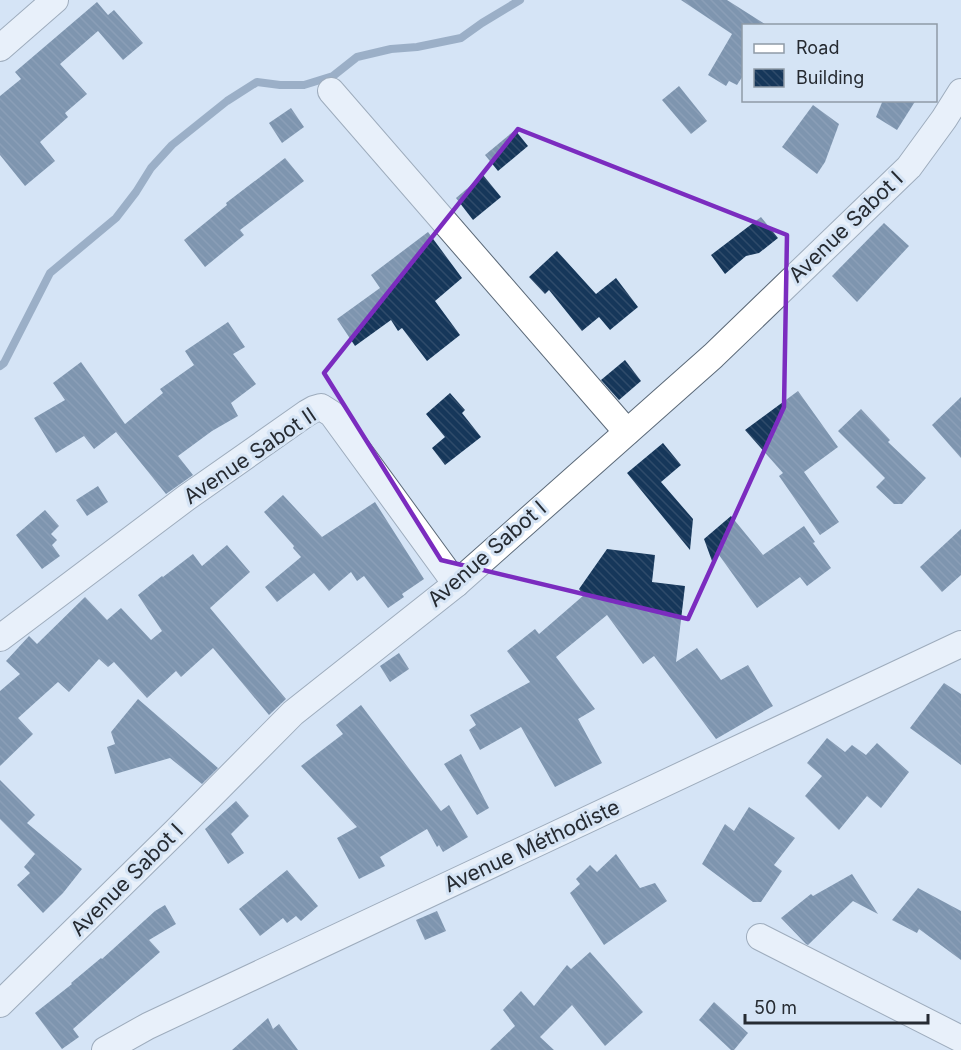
<svg xmlns="http://www.w3.org/2000/svg" width="961" height="1050" viewBox="0 0 961 1050" font-family="Inter,sans-serif">
	<defs>
		<pattern id="building-back-hatch" width="6" height="6" patternUnits="userSpaceOnUse" patternTransform="scale(1.5)"><rect width="6" height="6" fill="#16375a"/><path d="M-1 5l2 2M0 0l6 6M5-1l2 2" fill="none" stroke="#2f4b6a"/></pattern>
	</defs>
	<rect width="100%" height="100%" fill="#d5e4f5"/>
	<g fill="none" stroke-linecap="round" stroke-linejoin="round">
		<path stroke="#56708f" stroke-width="8" d="M0,366L4,363L50,273L116,218L136,192L151,168L172,145L227,101L257,82L280,85H304L333,76L357,57L391,49L417,47L461,38L482,23L520,0"/>
	</g>
	<g fill="url(#building-back-hatch)">
		<path d="M681,0H727L768,26H744V74L737,85L729,81L726,86L708,75L732,34Z"/>
		<path d="M97,2L108,15L114,10L143,43L123,60L98,31L60,64L87,94L65,113L68,117L40,142L55,161L25,186L0,155V96L21,79L15,72Z"/>
		<path d="M679,86L707,121L691,134L662,100Z"/>
		<path d="M883,100H916L897,130L876,117Z"/>
		<path d="M813,105L839,124L825,162L817,174L782,147Z"/>
		<path d="M291,108L304,127L282,143L269,123Z"/>
		<path d="M515,130L528,146L498,171L485,155Z"/>
		<path d="M285,158L304,181L240,230L244,235L205,267L184,240L227,205L226,203Z"/>
		<path d="M483,175L501,197L473,220L456,198Z"/>
		<path d="M761,217L778,238L759,253L746,256L725,274L711,255Z"/>
		<path d="M884,223L909,246L857,302L832,276Z"/>
		<path d="M428,232L462,278L435,301L460,335L427,361L402,328L398,331L391,320L355,346L337,319L380,288L371,275Z"/>
		<path d="M557,251L596,294L616,278L638,307L610,330L599,317L582,331L549,290L545,294L529,277Z"/>
		<path d="M228,322L245,347L233,354L256,384L231,403L238,416L212,431L178,456L193,475L166,494L116,432L94,449L84,436L56,453L34,418L65,400L53,383L81,362L125,424L163,393L160,389L194,365L185,351Z"/>
		<path d="M625,360L641,381L619,400L601,380Z"/>
		<path d="M798,391L838,447L804,472L839,522L820,535L779,476L783,473L745,430Z"/>
		<path d="M450,393L465,410L462,413L481,437L445,465L432,448L445,437L426,414Z"/>
		<path d="M961,397V458L932,425Z"/>
		<path d="M861,409L890,440L888,442L926,478L902,504H894L876,487L885,478L838,431Z"/>
		<path d="M663,443L681,465L661,482L693,519L690,550L627,473Z"/>
		<path d="M98,486L108,502L87,516L76,500Z"/>
		<path d="M283,495L322,537L375,502L424,579L402,594L404,597L388,608L364,576L357,581L351,572L329,591L314,573L277,602L265,587L301,557L293,548L294,546L264,512Z"/>
		<path d="M45,510L59,526L51,534L57,540L52,545L60,556L42,569L16,535Z"/>
		<path d="M731,516L763,555L804,526L815,542L813,543L831,568L807,586L800,577L757,608L719,555L712,561L704,539Z"/>
		<path d="M961,529V575L942,592L920,567Z"/>
		<path d="M227,545L250,572L210,608L286,699L269,715L213,648L181,677L176,671L147,698L114,662L108,667L99,659L69,692L58,682L18,718L33,734L0,766V691L20,674L6,661L29,636L37,644L85,597L107,620L121,608L151,640L162,631L138,595L162,576L163,577L193,554L202,566Z"/>
		<path d="M607,549L655,555L652,582L685,586L676,662L697,648L721,680L748,665L773,706L716,739L654,656L643,664L607,615L556,657L595,709L578,719L602,763L555,787L521,727L480,750L469,730L476,725L470,715L530,682L507,651L535,629L539,634L584,595L579,589Z"/>
		<path d="M399,653L409,669L390,682L380,666Z"/>
		<path d="M944,683L961,694V765L910,728Z"/>
		<path d="M138,699L218,768L202,784L170,758L115,774L107,747L115,744L111,732Z"/>
		<path d="M361,705L441,811L449,805L468,837L443,852L439,845L437,847L427,829L380,857L385,866L359,879L337,838L357,827L301,766L343,734L336,725Z"/>
		<path d="M827,738L845,752L852,745L866,755L877,743L909,772L881,808L867,796L839,830L805,796L822,776L807,763Z"/>
		<path d="M461,754L489,808L477,815L444,764Z"/>
		<path d="M0,780L35,815L27,823L82,869L63,893L43,913L17,885L30,873L24,867L35,854L0,819Z"/>
		<path d="M236,801L249,816L231,834L244,853L228,864L205,829Z"/>
		<path d="M749,807L795,838L774,865L782,871L761,902H753L702,864L725,824L734,831Z"/>
		<path d="M616,854L640,888L655,883L667,901L604,945L570,893L580,884L576,879L590,865L597,872Z"/>
		<path d="M287,870L318,906L301,921L296,916L287,923L283,918L260,936L239,909Z"/>
		<path d="M852,874L878,914L853,901L808,945L806,944L781,918L811,894L813,896Z"/>
		<path d="M918,888L961,911V960L919,929L917,933L892,920Z"/>
		<path d="M165,905L176,924L149,940L160,952L73,1029L79,1037L62,1049L35,1013L72,984L71,983L101,958L102,959L155,911Z"/>
		<path d="M437,911L446,931L425,940L416,920Z"/>
		<path d="M590,952L643,1012L605,1046L572,1005L540,1037L554,1050H490L515,1026L503,1010L521,991L534,1006L567,965L571,969Z"/>
		<path d="M714,1002L748,1033L734,1050H731L699,1020Z"/>
		<path d="M268,1018L273,1029L279,1024L298,1050H232Z"/>
	</g>
	<g fill="none" stroke-linecap="round" stroke-linejoin="round">
		<g stroke="#5b6978" stroke-width="28">
			<g id="street">
				<path d="M0,48L55,0"/>
				<path d="M331,91L627,432"/>
				<path d="M0,638L186,498L307,413L314,409L321,407L332,414L456,584"/>
				<path d="M760,937L961,1039"/>
				<path d="M0,1004L176,831L293,713L456,584L713,356L909,167L944,119L961,92"/>
				<path d="M105,1050L148,1026L961,644"/>
			</g>
		</g>
		<use href="#street" stroke="#fff" stroke-width="26"/>
	</g>
	<path d="M0 0H961V1050H0ZM518,129L787,235L784,407L688,619L441,560L324,373Z" fill="#d5e4f5" fill-opacity=".55" fill-rule="evenodd"/>
	<path fill="none" stroke="#7b2cbf" stroke-width="4.5" stroke-linejoin="round" d="M518,129L787,235L784,407L688,619L441,560L324,373Z"/>
	<g text-anchor="middle" stroke-width="6" stroke-linejoin="round" paint-order="stroke">
		<g font-size="21" fill="#262b32" stroke="#d5e4f5">
			<text transform="translate(846 227) rotate(-44)" y="7">Avenue Sabot I</text>
			<text transform="translate(250 456) rotate(-34)" y="7">Avenue Sabot II</text>
			<text transform="translate(487 554) rotate(-41)" y="7">Avenue Sabot I</text>
			<text transform="translate(532 846) rotate(-25)" y="7">Avenue Méthodiste</text>
			<text transform="translate(127 880) rotate(-45)" y="7">Avenue Sabot I</text>
		</g>
	</g>
	<rect x="742" y="24" width="195" height="78" fill="#d5e4f5" stroke="#8f9aa7" stroke-width="1.5"/>
	<rect x="754" y="44" width="30" height="9" fill="#ffffff" stroke="#8f9aa7" stroke-width="1.5"/>
	<text x="796" y="54" font-size="18" fill="#262b32">Road</text>
	<rect x="754" y="69" width="30" height="18" fill="url(#building-back-hatch)" stroke="#8f9aa7" stroke-width="1.5"/>
	<text x="796" y="84" font-size="18" fill="#262b32">Building</text>
	<path d="M745 1014v9h183v-9" fill="none" stroke="#262b32" stroke-width="3"/>
	<text x="754" y="1014" font-size="18" fill="#262b32" stroke="#d5e4f5" stroke-width="4.5" paint-order="stroke">50 m</text>
</svg>
